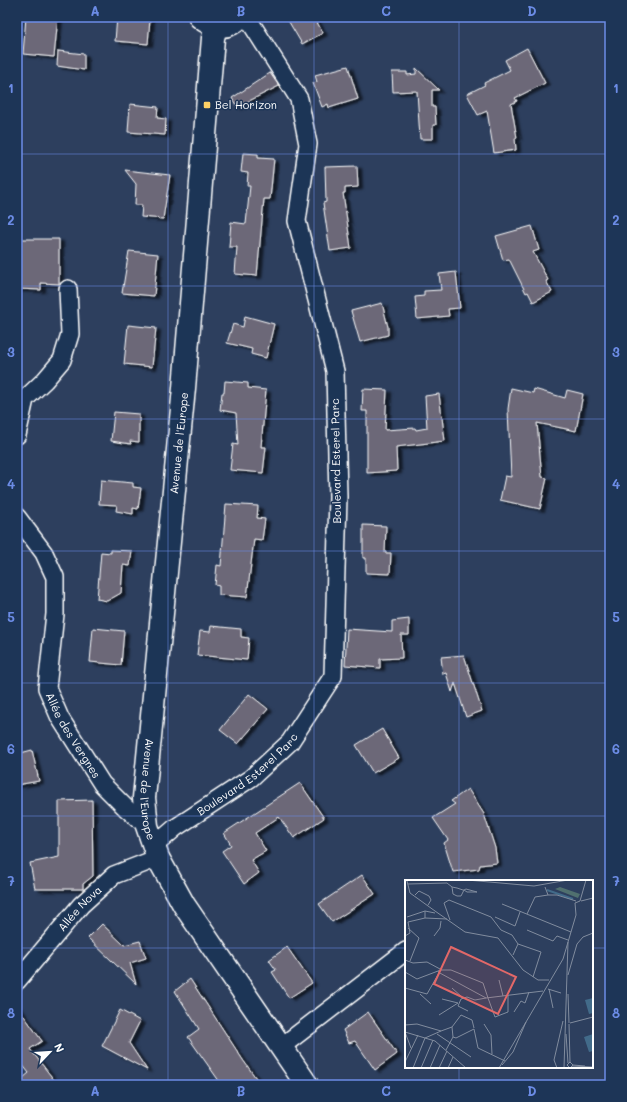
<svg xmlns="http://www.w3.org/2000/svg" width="627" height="1102" viewBox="0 0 627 1102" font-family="Mali,sans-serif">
	<defs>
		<filter id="shadow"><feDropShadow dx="4.5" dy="2.5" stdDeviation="1" flood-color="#0009"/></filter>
	</defs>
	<rect width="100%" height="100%" fill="#2d3f5e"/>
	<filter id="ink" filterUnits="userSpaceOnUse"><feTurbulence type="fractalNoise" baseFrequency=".025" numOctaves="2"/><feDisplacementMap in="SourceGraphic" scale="8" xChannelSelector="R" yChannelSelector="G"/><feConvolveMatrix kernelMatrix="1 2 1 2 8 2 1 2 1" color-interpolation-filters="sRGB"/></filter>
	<g filter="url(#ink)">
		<g fill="#6c6778" stroke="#fff" filter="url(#shadow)">
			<path d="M26,17H58L54,57L23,54Z"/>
			<path d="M117,17L150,19L148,44L115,41Z"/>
			<path d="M286,17H314L323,33L302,44Z"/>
			<path d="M527,48L545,83L515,98L517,101L511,104L517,138H515L516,150L494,153L487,111L478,115L467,94L485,85L484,83L510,70L505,60Z"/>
			<path d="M58,51L84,54V70L57,66Z"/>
			<path d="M348,66L358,99L329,108L328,104L322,107L313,83L317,82L315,75Z"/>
			<path d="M416,68L439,90H432V107H435L436,125H433V139H420L417,91L393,92L392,72H407V75L416,74Z"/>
			<path d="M270,73L279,86L237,107L232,98Z"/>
			<path d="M130,104L158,107L157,118L166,119L165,135L128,132Z"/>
			<path d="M243,153L258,154V158L274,159L270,199H264L257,276L235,274L237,247H229L231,222L246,224L250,186H247L248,173L241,172Z"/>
			<path d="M357,166L358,187L345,188V193H343L351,248L330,251L323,203L326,202L325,167Z"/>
			<path d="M125,170L170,175L163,219L141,217L142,205H135L136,184Z"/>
			<path d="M532,226L539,250L533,252L548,280L546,281L552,292L533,302L528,292L526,293L509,259L503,260L496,236Z"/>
			<path d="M17,239H59V284L41,283V290L17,289Z"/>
			<path d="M129,251L158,254L154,296L122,293Z"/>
			<path d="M456,272L460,308L448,309L449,316L417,319L415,297L424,296V291L441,290L439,274Z"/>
			<path d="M382,303L388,327V335L360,342L351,311Z"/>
			<path d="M245,316L274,324L266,358L251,354L252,349L227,343L233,324L243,327Z"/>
			<path d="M128,325L156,328L152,367L124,364Z"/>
			<path d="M225,381L248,383V388L266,390L261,447H266L263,473L230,470L233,444L238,445L236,413L220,410L222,393H224Z"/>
			<path d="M511,388L533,393L534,389L565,398L567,390L583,394L576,431L537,423L542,477L547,478L540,509L500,500L505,476L511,477L508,409Z"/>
			<path d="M363,389L387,390L385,430L415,428L416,430L427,428L425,396L439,394L445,441L396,447L397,471L367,473V411H362Z"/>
			<path d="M114,412L139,414V442L130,441L131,444L111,441Z"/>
			<path d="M101,480L133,483V487L141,488L138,509L133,508V514L116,511L117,505L99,504Z"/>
			<path d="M226,504L258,506L257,518L265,519L262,540L254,539L247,597L219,595V586L215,585L217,565L221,566Z"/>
			<path d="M363,525L386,526L385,553H391L390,574L366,573V558H363Z"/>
			<path d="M111,550L132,551L130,566L123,565L121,593L107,601L97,599L101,552L111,553Z"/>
			<path d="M409,619V635H401L402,658L380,659V668L345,665L347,629L392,632V621Z"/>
			<path d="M211,626L241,629V637L249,638L247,660L197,655L200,631L210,632Z"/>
			<path d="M93,628L124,631L121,665L90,662Z"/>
			<path d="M464,655L482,711L466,717L455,683L452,692L446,673L443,674L441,657Z"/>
			<path d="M249,694L268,709L238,744L220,730Z"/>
			<path d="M382,729L399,758L373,773L356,745Z"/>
			<path d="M32,750L39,781L17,785V754Z"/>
			<path d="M300,783L324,818L294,838L279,817L255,833L266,851L251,860L259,873L244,884L222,851L231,845L224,833Z"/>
			<path d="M468,789L484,814L495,848L497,863L480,865L479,869L453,872L444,843L448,840L433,818L455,804L451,801Z"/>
			<path d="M92,800L93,876L83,884V889H35L30,863L59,857V801Z"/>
			<path d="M362,875L375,894L332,922L319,904Z"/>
			<path d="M102,924L124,945L140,941L146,958L130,963L136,984L88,938Z"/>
			<path d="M287,947L312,983L289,998L272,972L276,970L269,960Z"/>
			<path d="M190,979L243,1060L261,1085H222L188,1037L199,1029L175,991Z"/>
			<path d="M17,1006L42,1041L30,1049L58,1085H17V1083L29,1073L17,1058Z"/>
			<path d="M120,1010L140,1021L129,1043L147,1070L102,1046Z"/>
			<path d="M368,1012L397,1054L375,1070L355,1041L349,1043L343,1030Z"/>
		</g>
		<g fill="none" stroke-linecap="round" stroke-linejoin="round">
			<g stroke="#fff" stroke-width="20">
				<g id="street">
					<path d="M17,435L25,399L45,380L62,360L70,334L68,289"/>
					<path id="s1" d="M17,517L44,553L55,577V614L47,688L60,718L102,784L127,809L147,826"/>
					<path id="s2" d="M154,846L175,828L251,778L290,742L333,676L338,497L335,371L297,221L308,144L299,99L247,17"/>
					<path id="s3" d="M17,981L81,905L114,875L158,858"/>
					<path d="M281,1047L406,951"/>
				</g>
			</g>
			<g stroke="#fff" stroke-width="25">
				<g id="secondary">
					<path d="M200,17C212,28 228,30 240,17"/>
					<path id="s4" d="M216,26L213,38L184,388L144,798L147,826L158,858L184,905L307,1085"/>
				</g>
			</g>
			<use href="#street" stroke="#1d3557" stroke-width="17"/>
			<use href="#secondary" stroke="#1d3557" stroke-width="22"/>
		</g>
	</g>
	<path fill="none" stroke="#6c8ce6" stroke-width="1" stroke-opacity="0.55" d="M168,17V1085M314,17V1085M459,17V881M17,154H610M17,286H610M17,419H610M17,551H610M17,683H610M17,816H610M17,948H406M592,948H610M459,1067V1085"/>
	<rect fill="#ffd166" stroke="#1d3557" stroke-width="1.5" x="203" y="101" width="8" height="8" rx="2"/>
	<g text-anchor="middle" stroke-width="3" stroke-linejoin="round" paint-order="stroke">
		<g font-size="11" fill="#fff" stroke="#1d3557" text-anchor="start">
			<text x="215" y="109">Bel Horizon</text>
		</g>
		<g font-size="11" fill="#fff" stroke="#1d3557">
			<text transform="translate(179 443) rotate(-84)" y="4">Avenue de l'Europe</text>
			<text transform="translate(336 461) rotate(-91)" y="4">Boulevard Esterel Parc</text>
			<text dy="4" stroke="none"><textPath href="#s1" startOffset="237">Allée des Vergnes</textPath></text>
			<text dy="4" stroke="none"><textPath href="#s2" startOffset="118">Boulevard Esterel Parc</textPath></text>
			<text dy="4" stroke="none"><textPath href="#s4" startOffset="767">Avenue de l'Europe</textPath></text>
			<text dy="4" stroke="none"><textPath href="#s3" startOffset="96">Allée Nova</textPath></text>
		</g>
	</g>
	<g transform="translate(405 880)">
		<rect width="188" height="188" fill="#2d3f5e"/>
		<path d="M155,7L175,14L173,18L150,9Z" fill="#50706f"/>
		<path d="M188,118V133L184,134L180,120ZM188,154V171L184,172L179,157Z" fill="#426b8a"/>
		<path fill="none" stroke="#426b8a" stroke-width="2" d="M142,10L168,19"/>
		<path fill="none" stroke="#818c9e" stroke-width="1" d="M62,0L129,6L163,0M2,1L5,13L30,31L60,52L93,58L118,90L133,100H144M3,4L42,3L47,7L52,8L58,10H59L62,12H72L61,9L59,10L56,16H52L48,14L47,7M140,7L143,15H152L171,21M10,15L14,11L24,16L26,20L23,25M175,21L181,0M176,21L188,18M97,24L166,52M122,34L130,17L143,15M2,37L20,31M90,37L110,46L115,32M20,38V31L30,33M45,40L39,23L44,20L86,37L96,50L107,55L113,64L136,72L128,97M3,48L14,58L5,81M122,50L148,61L152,56L163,60M0,56L5,53L3,42L20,38L42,39M29,56L35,48L36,41M108,75L113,64M158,79L171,35L170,23L175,21M0,80L8,83L22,82L35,89M34,90L33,92L81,118L138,111M36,90H46L78,103L83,118M0,92L12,99L33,91M163,95L172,64L178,57L188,53M94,100L98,116M0,108L22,114L34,93M47,108L58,118M143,109L156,113M144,109L148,128M15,114L26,124M163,114L164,143M83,118L90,137L103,132V115M37,119L53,123M63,131L53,126L56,119L62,117L70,120L81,118M109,132L116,121L120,123L124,112M34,135L53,123M165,143L188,137M79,144L86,155L87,174M164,144L165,182L168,185L165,188L162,185L165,182M0,145L12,144L36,151L47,147L48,157L51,158L69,149L73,168L100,181M47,147L56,135L67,140L69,148M0,152L30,161L61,188M0,152L6,168M32,154L66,177M161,154L163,183M41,170L48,157M0,182L13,155M97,185L108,172L121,142M168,185L180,186M167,186L188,187M8,188L20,158L36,151M16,188L28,160M25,188L35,165M34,188L42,171M43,188L48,177M94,188L158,79M152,188L149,180L158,141M159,188L163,62"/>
		<path fill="#e26868" fill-opacity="0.15" stroke="#e26868" stroke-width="2" d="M46,67L111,97L93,134L29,104Z"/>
		<rect width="188" height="188" fill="none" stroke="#fff" stroke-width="2"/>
	</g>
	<rect width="627" height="1102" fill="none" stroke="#1d3557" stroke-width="44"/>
	<g transform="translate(50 1052) rotate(65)" stroke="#1d3557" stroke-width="3" paint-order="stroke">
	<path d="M0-3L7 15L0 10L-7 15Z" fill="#ffffff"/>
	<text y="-6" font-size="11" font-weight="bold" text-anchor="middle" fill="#ffffff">N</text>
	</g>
	<rect x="22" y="22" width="583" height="1058" fill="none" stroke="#6c8ce6" stroke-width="1.5"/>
	<g font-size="13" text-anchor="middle" font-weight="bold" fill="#6c8ce6">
		<text x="95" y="16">A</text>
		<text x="241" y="16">B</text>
		<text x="386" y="16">C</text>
		<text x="532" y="16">D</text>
		<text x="11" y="93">1</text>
		<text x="616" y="93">1</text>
		<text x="11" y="225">2</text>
		<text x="616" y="225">2</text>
		<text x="11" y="357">3</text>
		<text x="616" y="357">3</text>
		<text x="11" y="489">4</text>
		<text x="616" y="489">4</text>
		<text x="11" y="622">5</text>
		<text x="616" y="622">5</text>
		<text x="11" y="754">6</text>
		<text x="616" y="754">6</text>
		<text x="11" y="886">7</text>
		<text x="616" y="886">7</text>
		<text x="11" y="1018">8</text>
		<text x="616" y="1018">8</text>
		<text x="95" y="1096">A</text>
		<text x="241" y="1096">B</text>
		<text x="386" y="1096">C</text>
		<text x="532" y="1096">D</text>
	</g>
</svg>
